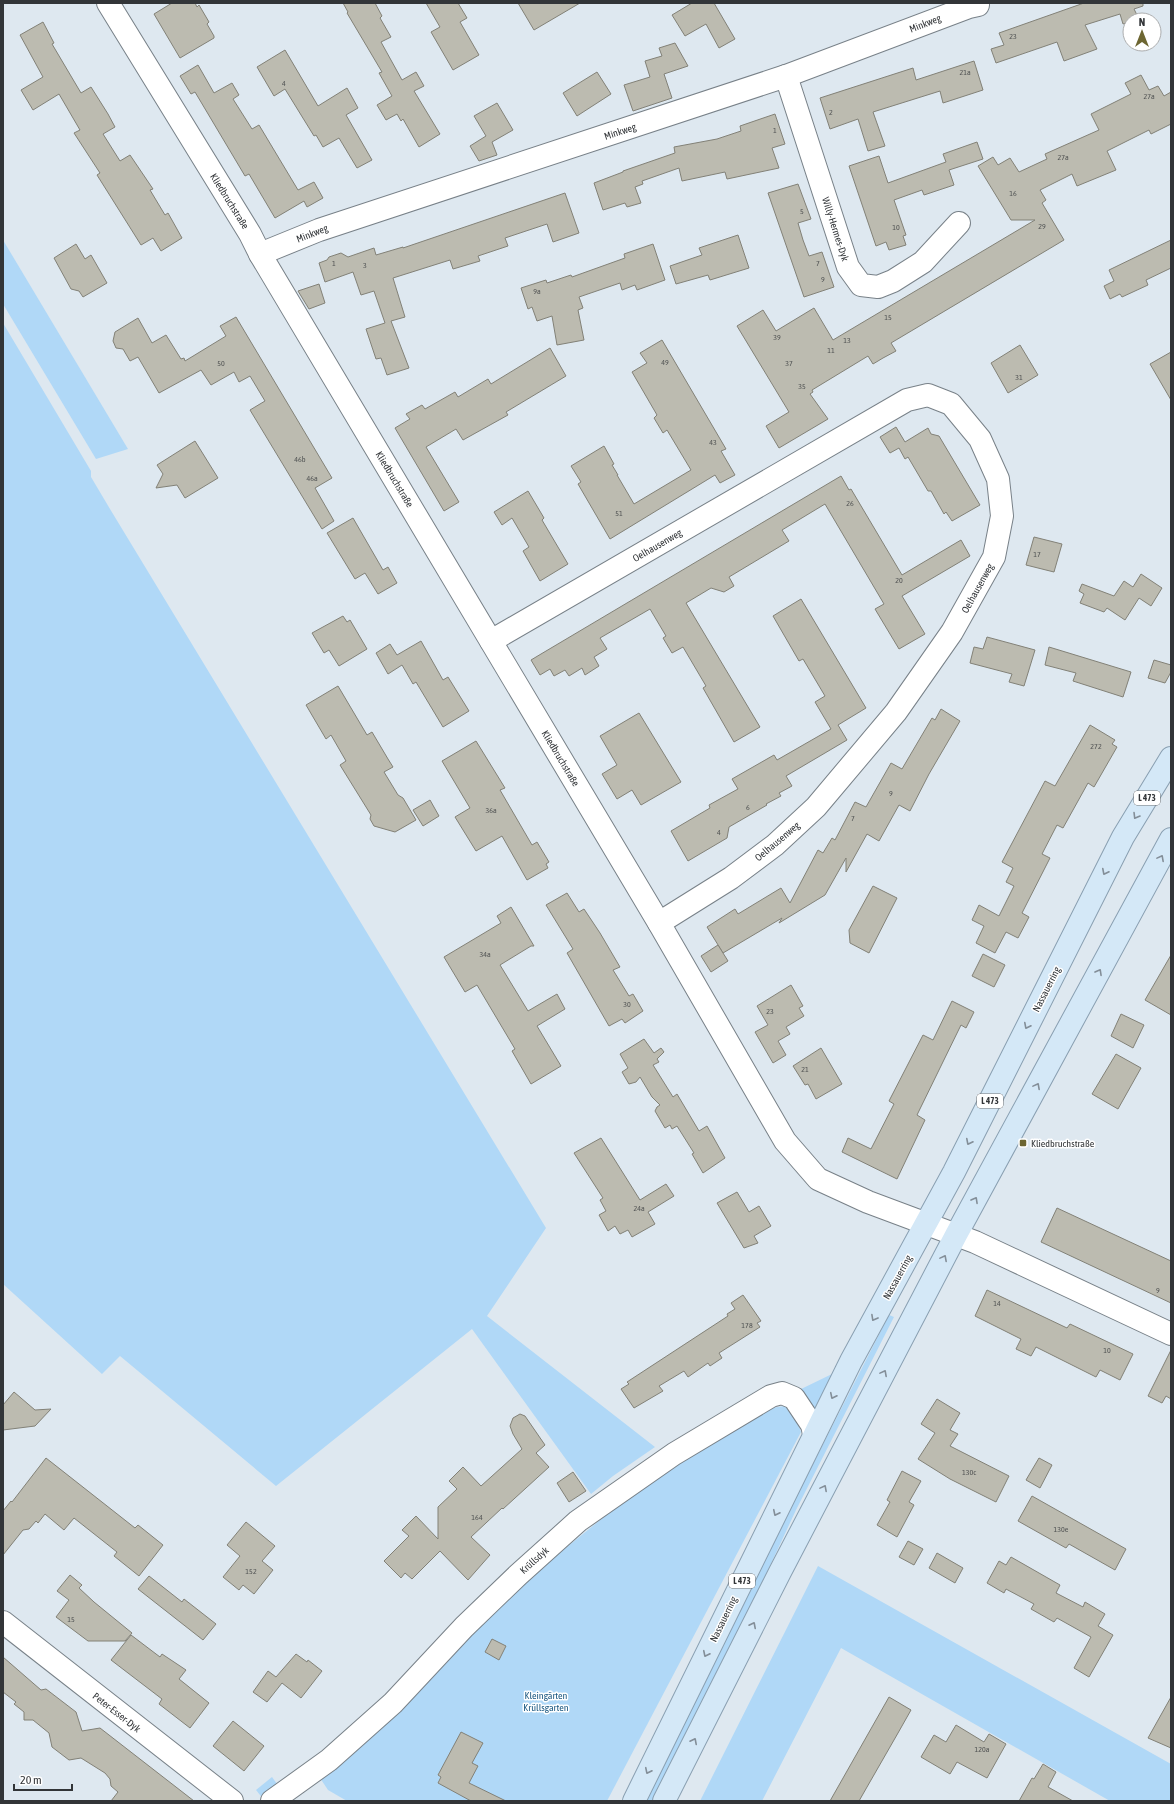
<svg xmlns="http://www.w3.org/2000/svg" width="1174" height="1804" viewBox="0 0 1174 1804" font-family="'Asap Condensed',sans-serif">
	<rect width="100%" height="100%" fill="#dee8f0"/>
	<g fill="#b0d8f7">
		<path d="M3,240L128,449L96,459L3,304Z"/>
		<path d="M3,323L91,471V477L110,509L546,1228L487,1316L655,1447L613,1476L591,1494L472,1329L276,1486L120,1356L102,1374L3,1284Z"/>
		<path d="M889,1315L894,1317L796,1510L702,1712L658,1801H641Z"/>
		<path d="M832,1374L815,1410L808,1399L797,1391Z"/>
		<path d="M791,1405L801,1432L607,1801H347L328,1790L320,1778L525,1581L663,1469L765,1409Z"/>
		<path d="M818,1566L1171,1764V1801H1110L841,1648L762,1801H700Z"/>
		<path d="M272,1777L280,1788L264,1800L256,1790Z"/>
	</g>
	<g fill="#bcbbb0" stroke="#828177">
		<path d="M172,3H195L197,7L199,5L209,22L207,24L214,36V38L180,58L154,14Z"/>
		<path d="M343,3H375L382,16L380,18L391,37L381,42L402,80L416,72L424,86L414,91L440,134L419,147L403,119L401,121L397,114L386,120L377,105L392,96L379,73L382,72L347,13L348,12Z"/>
		<path d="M426,3H458L467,18L460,22L479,55L453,70L431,32L440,27Z"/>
		<path d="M518,3H580L534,30Z"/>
		<path d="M692,3H714L735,39L719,48L706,24L685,36L672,15Z"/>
		<path d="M1084,3H1143V6L1134,9L1139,19L1130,20V22L1123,24L1120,14L1085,25L1097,49L1064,61L1057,42L996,63L991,49L1004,45L999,33Z"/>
		<path d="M43,22L54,43L52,44L81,93L91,87L108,114L115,127L103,134L120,161L130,155L153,189L150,190L165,215L168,213L182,238L161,251L153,238L141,245L97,175L100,173L74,133L80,130L59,94L33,110L21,90L43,77L20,35Z"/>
		<path d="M675,43L688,66L664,74L672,98L633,111L624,85L650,77L645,61L662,56L659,48Z"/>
		<path d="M285,50L318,106L347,88L358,108L346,115L372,160L357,168L339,138L323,147L316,135L314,136L285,89L274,96L257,67Z"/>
		<path d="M974,61L983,90L943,103L940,91L873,112L885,146L868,151L858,119L830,129L820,98L913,68L916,80Z"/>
		<path d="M198,65L214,93L232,83L239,95L233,99L252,129L259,125L298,190L314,182L323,198L307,207L304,201L275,218L249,174L245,176L195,92L191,94L180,76Z"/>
		<path d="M597,72L611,94L577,116L563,93Z"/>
		<path d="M1141,75L1149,90L1158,86L1164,96L1171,92V124L1151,134L1149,130L1107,151L1116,170L1077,186L1072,174L1040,190L1046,200L1042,203L1064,240L891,343L896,351L883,358L873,364L868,356L812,390L813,392L810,394L828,419L779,448L766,426L789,412L737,326L763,310L776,331L814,308L833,340L1035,220H1011L978,166L993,157L998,165L1010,158L1019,172L1047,159L1045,154L1099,130L1091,114L1131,94L1125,83Z"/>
		<path d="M497,103L513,130L492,142L497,155L479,161L470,146L486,136L474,116Z"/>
		<path d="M775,114L785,144L772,148L779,168L727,179L725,172L682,181L679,168L642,181L643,184L635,187L641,203L627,207L625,203L603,210L594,183L623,172V171L675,153L674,147L717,139L741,131L740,126Z"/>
		<path d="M977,142L983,159L949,170L954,185L924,195L922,190L894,200L906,235L903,236L906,245L889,250L886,242L876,246L849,166L879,156L888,183L946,162L943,154Z"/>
		<path d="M798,184L811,219L798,223L803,240L809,256L822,252L834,287L804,297L768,193Z"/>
		<path d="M565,193L579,233L553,242L547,224L505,238L508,246L478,256L480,261L453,269L450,260L393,278L405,317L391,321L409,368L387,375L381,358L376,359L366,329L385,323L374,291L361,295L353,272L325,282L319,263L327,260L329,257L341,253L348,257L374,248L376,255L403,247V248Z"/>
		<path d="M738,235L749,268L710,280L708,275L676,284L670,266L702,255L699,248Z"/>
		<path d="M1171,240V268L1146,280L1148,285L1122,297L1120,294L1110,299L1104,286L1114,281L1109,270Z"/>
		<path d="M76,244L85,259L91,255L107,283L83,297L79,291L71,289L54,258Z"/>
		<path d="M653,244L665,280L637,290L635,285L622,290L620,283L579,297L583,308L578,310L584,340L557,345L552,316L537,321L532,307L528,309L521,288L546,280L547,283L571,275L572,277L625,258L624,254Z"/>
		<path d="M319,284L325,303L309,309L298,291Z"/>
		<path d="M236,317L332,478L315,488L334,521L322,529L250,410L265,401L250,376L239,382L234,372L211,385L201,370L159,393L138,357L130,361L123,349L116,348L113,341L115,332L138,318L152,343L166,335L181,359L184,358L185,361L226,336L220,326Z"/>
		<path d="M662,340L726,449L721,451L735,475L720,483L715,475L610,539L578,484L581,482L571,466L604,446L614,464L612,465L618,475H617L634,504L691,470L667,430L663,433L654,418L657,415L632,372L647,363L640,353Z"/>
		<path d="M1020,345L1038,375L1008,393L991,363Z"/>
		<path d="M550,348L566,376L506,412L508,415L463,440L456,429L426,447L459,502L444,511L395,428L410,419L406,414L422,405L425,409L455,392L458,397L488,379L491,384Z"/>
		<path d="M1171,352V400L1150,364Z"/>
		<path d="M896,427L905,442L928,428L931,434L939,436L980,505L952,521L946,512L944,514L931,491H928L908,457L905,459L899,448L890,453L880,437Z"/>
		<path d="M195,441L218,478L185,498L177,485L156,488L163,474L157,465Z"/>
		<path d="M841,476L849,490L851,489L902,575L961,540L970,556L902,596L925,634L899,649L875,609L884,604L825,504L782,530L789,541L729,577L734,586L724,592L711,588L686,603L760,727L734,742L703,688L706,686L683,647L672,653L663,638L666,636L650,609L600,638L607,649L594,657L599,666L585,675L582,668L569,676L565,670L554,676L550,669L540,675L531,660L541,654Z"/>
		<path d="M528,491L544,518L542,520L568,564L540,581L523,551L529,547L512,518L502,525L494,512Z"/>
		<path d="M353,518L383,570L388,567L397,583L378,594L365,573L355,579L327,533Z"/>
		<path d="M1034,537L1062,544L1054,572L1026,565Z"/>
		<path d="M1141,574L1162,588L1151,606L1139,598L1125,620L1107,608L1104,612L1080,603L1084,594L1079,591L1082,584L1114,596L1124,581L1133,587Z"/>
		<path d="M801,599L866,708L838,725L847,740L786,776L792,786L779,793L781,796L766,804L767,805L729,827L727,838L688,861L671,831L710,808L709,805L738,789L732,779L774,755L777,760L831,729L815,702L825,696L803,659L799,661L773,616Z"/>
		<path d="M343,616L347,622L350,620L367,649L339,666L329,650L324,653L312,633Z"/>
		<path d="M987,637L1035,650L1024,686L1009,682L1012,674L970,663L974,647L983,649Z"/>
		<path d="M421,641L443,680L448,677L469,711L443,727L416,682L413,684L402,665L388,674L376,653L390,644L397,655Z"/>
		<path d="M1049,647L1131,672L1123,697L1073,681L1076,673L1045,665Z"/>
		<path d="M1154,660L1171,665V672L1165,683L1148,678Z"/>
		<path d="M338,686L367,735L372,732L388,759L393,767L384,772L398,795L403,798L416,820L395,832L374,826L370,819L371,815L340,765L346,761L331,735L326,739L306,705Z"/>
		<path d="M941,709L960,721L929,774L910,811L899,805L879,841L867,834L846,872V858L825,895L779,923L782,918L723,953L707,927L735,909L738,914L781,888L790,903L818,850L823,853L832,838L835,840L855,802L866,807L891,763L902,769L932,718L935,720Z"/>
		<path d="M639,713L681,782L641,805L632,790L617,799L602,774L617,765L600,736Z"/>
		<path d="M1090,725L1115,740L1112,744L1117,747L1094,787L1088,783L1063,828L1057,825L1042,854L1050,858L1022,913L1029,917L1018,938L1006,932L995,953L976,943L984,926L972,920L979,905L999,916L1014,886L1006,882L1013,868L1002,862L1045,781L1055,786Z"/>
		<path d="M476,741L505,788L500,790L532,845L537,842L549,862L546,864L548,868L527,880L502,836L476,851L455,817L470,808L442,761Z"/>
		<path d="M430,800L439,816L423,826L413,810Z"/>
		<path d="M873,886L897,898L869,953L850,943L849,930Z"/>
		<path d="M567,893L579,912L584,909L600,933L620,967L613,970L629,996L633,994L643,1011L625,1023L622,1019L609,1026L567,953L573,949L546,905Z"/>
		<path d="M511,907L534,946H531L500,965L528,1011L557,994L565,1009L537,1026L561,1066L531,1084L512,1051L515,1049L477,985L465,992L444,957L501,923L497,916Z"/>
		<path d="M718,945L728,961L711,972L701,956Z"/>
		<path d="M983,954L1005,965L994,987L972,976Z"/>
		<path d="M1171,955V1015L1145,1000Z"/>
		<path d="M791,985L803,1006L799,1008L804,1016L786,1027L790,1034L778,1041L786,1055L773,1063L755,1032L768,1025L757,1006Z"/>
		<path d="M952,1001L974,1012L966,1028L961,1025L917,1115L925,1120L897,1179L842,1152L848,1138L871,1149L894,1104L889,1101L923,1035L933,1040Z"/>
		<path d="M1121,1014L1144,1025L1133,1048L1111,1036Z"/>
		<path d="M644,1039L654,1053L661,1048L664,1052L657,1059L659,1062L653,1065L673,1097L677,1094L699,1131L707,1126L725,1158L703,1173L692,1154L694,1153L677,1126L672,1129L670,1125L665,1128L655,1111L657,1107L660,1105L652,1097L640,1077L636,1082L629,1084L622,1072L628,1068L620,1054Z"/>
		<path d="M821,1048L842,1084L816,1099L808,1084L805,1085L793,1066Z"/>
		<path d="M1116,1054L1141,1068L1118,1109L1092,1094Z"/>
		<path d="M601,1138L640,1200L666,1184L674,1196L648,1212L655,1224L632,1237L628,1230L620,1234L615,1226L608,1231L599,1215L606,1211L600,1200L603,1198L574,1153Z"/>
		<path d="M737,1192L749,1212L759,1206L771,1226L754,1236L758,1243L744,1248L717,1203Z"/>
		<path d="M1057,1208L1171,1261V1303L1041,1242Z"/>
		<path d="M987,1290L1067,1328L1070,1324L1133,1354L1120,1380L1100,1370L1096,1377L1036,1347L1031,1356L1016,1349L1021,1339L975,1316Z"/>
		<path d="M743,1295L761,1321L757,1323L760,1327L719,1353L722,1358L710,1366L708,1363L688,1377L684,1371L659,1386L663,1391L634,1408L621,1389L629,1384L627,1382L728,1316L727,1314L735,1309L731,1303Z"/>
		<path d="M1171,1350V1399L1166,1396L1162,1403L1148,1396Z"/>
		<path d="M14,1392L35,1410L51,1409L35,1426L3,1430V1405Z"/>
		<path d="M937,1399L960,1413L950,1430L958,1434L950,1446L1009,1476L996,1502L950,1479L918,1459L935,1433L921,1424Z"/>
		<path d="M520,1414L525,1416L545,1445L536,1453L549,1467L503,1509L502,1508L471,1537L490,1555L468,1580L440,1551L412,1579L405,1573L401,1578L384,1561L409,1536L402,1530L416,1516L438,1539V1507L457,1489L449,1481L463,1467L481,1486L522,1449L513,1434L510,1426L513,1418Z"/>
		<path d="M46,1458L135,1528L138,1525L163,1545L139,1576L114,1556L117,1552L74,1518L64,1530L45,1514L38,1523L36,1521L29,1529L23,1530L3,1555V1511L11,1501L12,1502Z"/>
		<path d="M1039,1458L1052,1465L1040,1488L1026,1480Z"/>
		<path d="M902,1471L921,1481L909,1502L914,1505L897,1537L877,1525L890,1502L887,1500Z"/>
		<path d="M573,1472L586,1491L569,1502L557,1483Z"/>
		<path d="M1032,1496L1126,1549L1115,1570L1069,1544L1066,1548L1018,1521Z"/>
		<path d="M246,1522L275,1546L262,1561L273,1570L254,1594L243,1585L239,1590L223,1577L240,1556L227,1545Z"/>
		<path d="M908,1541L923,1549L914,1565L899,1557Z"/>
		<path d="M937,1553L963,1568L955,1583L929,1568Z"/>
		<path d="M1011,1557L1060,1585L1056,1593L1083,1607L1085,1602L1105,1614L1098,1626L1113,1635L1089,1677L1074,1668L1091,1637L1057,1618L1054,1622L1031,1609L1034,1604L1006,1589L1004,1593L987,1583L999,1561L1006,1565Z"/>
		<path d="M70,1575L82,1585L79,1588L94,1602L132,1633L125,1641H88L56,1617L69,1600L57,1591Z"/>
		<path d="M149,1576L182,1602L184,1599L216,1624L203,1640L138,1589Z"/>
		<path d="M131,1635L160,1657L162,1654L186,1670L179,1679L209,1703L190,1728L159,1704L162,1699L111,1660Z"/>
		<path d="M492,1639L506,1646L499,1660L485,1652Z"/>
		<path d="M296,1654L307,1662L308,1660L322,1671L301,1698L282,1683L267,1702L253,1692L268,1671L276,1677Z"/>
		<path d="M3,1657L41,1690L46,1689L76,1712L82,1731L100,1728L194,1801H111L118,1792L111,1786L110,1779L105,1773L81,1758L69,1760L52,1747L49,1733L33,1720H24V1712L14,1704L16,1702L3,1692Z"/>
		<path d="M889,1697L911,1710L898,1733L859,1801H830Z"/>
		<path d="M1171,1697V1748L1148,1738Z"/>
		<path d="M233,1721L264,1746L244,1771L213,1746Z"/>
		<path d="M956,1725L984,1742L989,1734L1006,1744L987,1778L957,1762L950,1774L921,1757L934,1735L946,1742Z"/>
		<path d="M461,1732L483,1743L472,1763L478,1766L469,1783L506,1801H471L438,1783L441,1777L438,1775Z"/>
		<path d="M1043,1764L1056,1772L1048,1787L1073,1801H1019L1032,1778L1034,1779Z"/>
	</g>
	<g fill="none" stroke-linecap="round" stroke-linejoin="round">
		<g stroke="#788188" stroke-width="24">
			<g id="minor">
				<path d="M108,3L250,234L260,254L659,923L785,1141L818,1179L868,1202L975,1242L1171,1334"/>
				<path d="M786,76L848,267L861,285L878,287L893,281L923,262L959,223"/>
				<path d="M260,254L319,230L786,76L969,7L978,5"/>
				<path d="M491,641L907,400L928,395L951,404L980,439L998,479L1002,516L994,557L952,632L896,712L816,807L775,845L731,878L659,923"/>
				<path d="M3,1622L232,1801"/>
				<path d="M272,1801L329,1760L393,1703L464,1627L518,1575L578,1521L674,1454L771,1396L782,1393L794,1398L812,1425L814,1434"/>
			</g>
		</g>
		<g stroke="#899fb1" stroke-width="24">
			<g id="primary">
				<path d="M634,1801L851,1361L954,1172L1123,837L1171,758"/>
				<path d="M664,1801L780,1572L956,1235L1171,839"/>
			</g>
		</g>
		<use href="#minor" stroke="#fff" stroke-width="22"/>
		<use href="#primary" stroke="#d4e8f7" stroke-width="22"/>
	</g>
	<defs><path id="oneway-chevron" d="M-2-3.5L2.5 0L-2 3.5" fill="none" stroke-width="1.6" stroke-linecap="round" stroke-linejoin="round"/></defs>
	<g stroke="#838e98">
		<use href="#oneway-chevron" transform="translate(1136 816) rotate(121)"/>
		<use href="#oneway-chevron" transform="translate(1161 858) rotate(-62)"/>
		<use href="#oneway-chevron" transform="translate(1105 872) rotate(117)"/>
		<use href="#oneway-chevron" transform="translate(1099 972) rotate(-61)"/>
		<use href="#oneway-chevron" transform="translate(1027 1026) rotate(117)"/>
		<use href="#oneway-chevron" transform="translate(1037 1086) rotate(-62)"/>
		<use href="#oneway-chevron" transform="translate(969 1142) rotate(117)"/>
		<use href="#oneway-chevron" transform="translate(975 1200) rotate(-61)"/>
		<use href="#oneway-chevron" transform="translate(944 1258) rotate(-62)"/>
		<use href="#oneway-chevron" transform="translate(874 1318) rotate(119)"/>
		<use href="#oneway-chevron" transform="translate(884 1373) rotate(-62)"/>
		<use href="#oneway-chevron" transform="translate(833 1396) rotate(116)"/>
		<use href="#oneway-chevron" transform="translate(824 1488) rotate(-62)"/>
		<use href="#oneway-chevron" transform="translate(776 1513) rotate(116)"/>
		<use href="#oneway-chevron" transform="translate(753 1625) rotate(-63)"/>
		<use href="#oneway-chevron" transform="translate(706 1654) rotate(116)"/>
		<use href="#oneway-chevron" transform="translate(694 1741) rotate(-63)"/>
		<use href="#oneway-chevron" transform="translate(648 1771) rotate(116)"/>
	</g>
	<rect fill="#6d6632" stroke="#fff" stroke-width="1.5" x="1019" y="1139" width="8" height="8" rx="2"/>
	<g text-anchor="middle" stroke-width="3" stroke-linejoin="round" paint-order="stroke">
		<g font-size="8" fill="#545656">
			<text x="1013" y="39">23</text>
			<text x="965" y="75">21a</text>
			<text x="284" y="86">4</text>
			<text x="1149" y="99">27a</text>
			<text x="831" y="115">2</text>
			<text x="775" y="133">1</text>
			<text x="1063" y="160">27a</text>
			<text x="1013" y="196">16</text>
			<text x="802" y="214">5</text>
			<text x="1042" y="229">29</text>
			<text x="896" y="230">10</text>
			<text x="334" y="266">1</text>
			<text x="818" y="266">7</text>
			<text x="365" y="268">3</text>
			<text x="823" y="282">9</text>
			<text x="537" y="294">9a</text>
			<text x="888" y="320">15</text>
			<text x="777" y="340">39</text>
			<text x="847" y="343">13</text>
			<text x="831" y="353">11</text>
			<text x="665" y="365">49</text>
			<text x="221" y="366">50</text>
			<text x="789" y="366">37</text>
			<text x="1019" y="380">31</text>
			<text x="802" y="389">35</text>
			<text x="713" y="445">43</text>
			<text x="300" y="462">46b</text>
			<text x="312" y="481">46a</text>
			<text x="850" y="506">26</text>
			<text x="619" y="516">51</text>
			<text x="1037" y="557">17</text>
			<text x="899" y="583">20</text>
			<text x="1096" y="749">272</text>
			<text x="891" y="796">9</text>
			<text x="748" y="810">6</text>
			<text x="491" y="813">36a</text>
			<text x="853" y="821">7</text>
			<text x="719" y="835">4</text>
			<text x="485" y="957">34a</text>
			<text x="627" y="1007">30</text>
			<text x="770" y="1014">23</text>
			<text x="805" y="1072">21</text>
			<text x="639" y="1211">24a</text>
			<text x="1158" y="1293">9</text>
			<text x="997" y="1306">14</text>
			<text x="747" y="1328">178</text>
			<text x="1107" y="1353">10</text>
			<text x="969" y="1475">130c</text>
			<text x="477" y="1520">164</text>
			<text x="1061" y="1532">130e</text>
			<text x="251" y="1574">152</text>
			<text x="71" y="1622">15</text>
			<text x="982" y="1752">120a</text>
		</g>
		<g fill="#fff" stroke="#707274" stroke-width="1">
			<rect x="1134" y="791" width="26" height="14" rx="3"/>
			<rect x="977" y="1094" width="26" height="14" rx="3"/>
			<rect x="729" y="1574" width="26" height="14" rx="3"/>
		</g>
		<g font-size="9" font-weight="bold" fill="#323538">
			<text x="1147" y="801">L 473</text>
			<text x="990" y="1104">L 473</text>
			<text x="742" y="1584">L 473</text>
		</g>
		<g font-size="10" fill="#323538" stroke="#fff">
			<text transform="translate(925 23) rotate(-21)" y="4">Minkweg</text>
			<text transform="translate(620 131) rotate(-18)" y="4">Minkweg</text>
			<text transform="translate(230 201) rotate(58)" y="4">Kliedbruchstraße</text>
			<text transform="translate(836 229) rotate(72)" y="4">Willy-Hermes-Dyk</text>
			<text transform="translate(312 233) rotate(-21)" y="4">Minkweg</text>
			<text transform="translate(395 479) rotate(59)" y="4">Kliedbruchstraße</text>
			<text transform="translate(657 545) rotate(-30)" y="4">Oelhausenweg</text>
			<text transform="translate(977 588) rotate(-61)" y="4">Oelhausenweg</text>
			<text transform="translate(561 758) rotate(59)" y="4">Kliedbruchstraße</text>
			<text transform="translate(777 841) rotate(-40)" y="4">Oelhausenweg</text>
			<text transform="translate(1046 989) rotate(-63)" y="4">Nassauerring</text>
			<text transform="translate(897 1277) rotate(-61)" y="4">Nassauerring</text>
			<text transform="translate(534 1560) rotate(-42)" y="4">Krüllsdyk</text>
			<text transform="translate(723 1619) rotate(-64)" y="4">Nassauerring</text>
			<text transform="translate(117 1712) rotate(38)" y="4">Peter-Esser-Dyk</text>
		</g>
		<g font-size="10" fill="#323538" stroke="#fff" text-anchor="start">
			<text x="1031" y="1147">Kliedbruchstraße</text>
		</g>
		<g font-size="10" fill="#205c84" stroke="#fff">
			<text x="546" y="1699">Kleingärten<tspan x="546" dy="12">Krüllsgarten</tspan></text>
		</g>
	</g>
	<rect width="1174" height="1804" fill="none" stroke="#323538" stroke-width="8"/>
	<g transform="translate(1142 32)"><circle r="19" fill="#ffffff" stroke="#adaeaf"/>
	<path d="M0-3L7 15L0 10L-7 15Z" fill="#6d6632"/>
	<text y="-6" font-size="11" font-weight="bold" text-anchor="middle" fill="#323538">N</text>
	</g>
	<path d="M14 1784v6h58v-6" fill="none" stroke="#323538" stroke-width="2"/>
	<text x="20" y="1784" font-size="12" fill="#323538" stroke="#ffffff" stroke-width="3" paint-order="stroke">20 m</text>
</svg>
